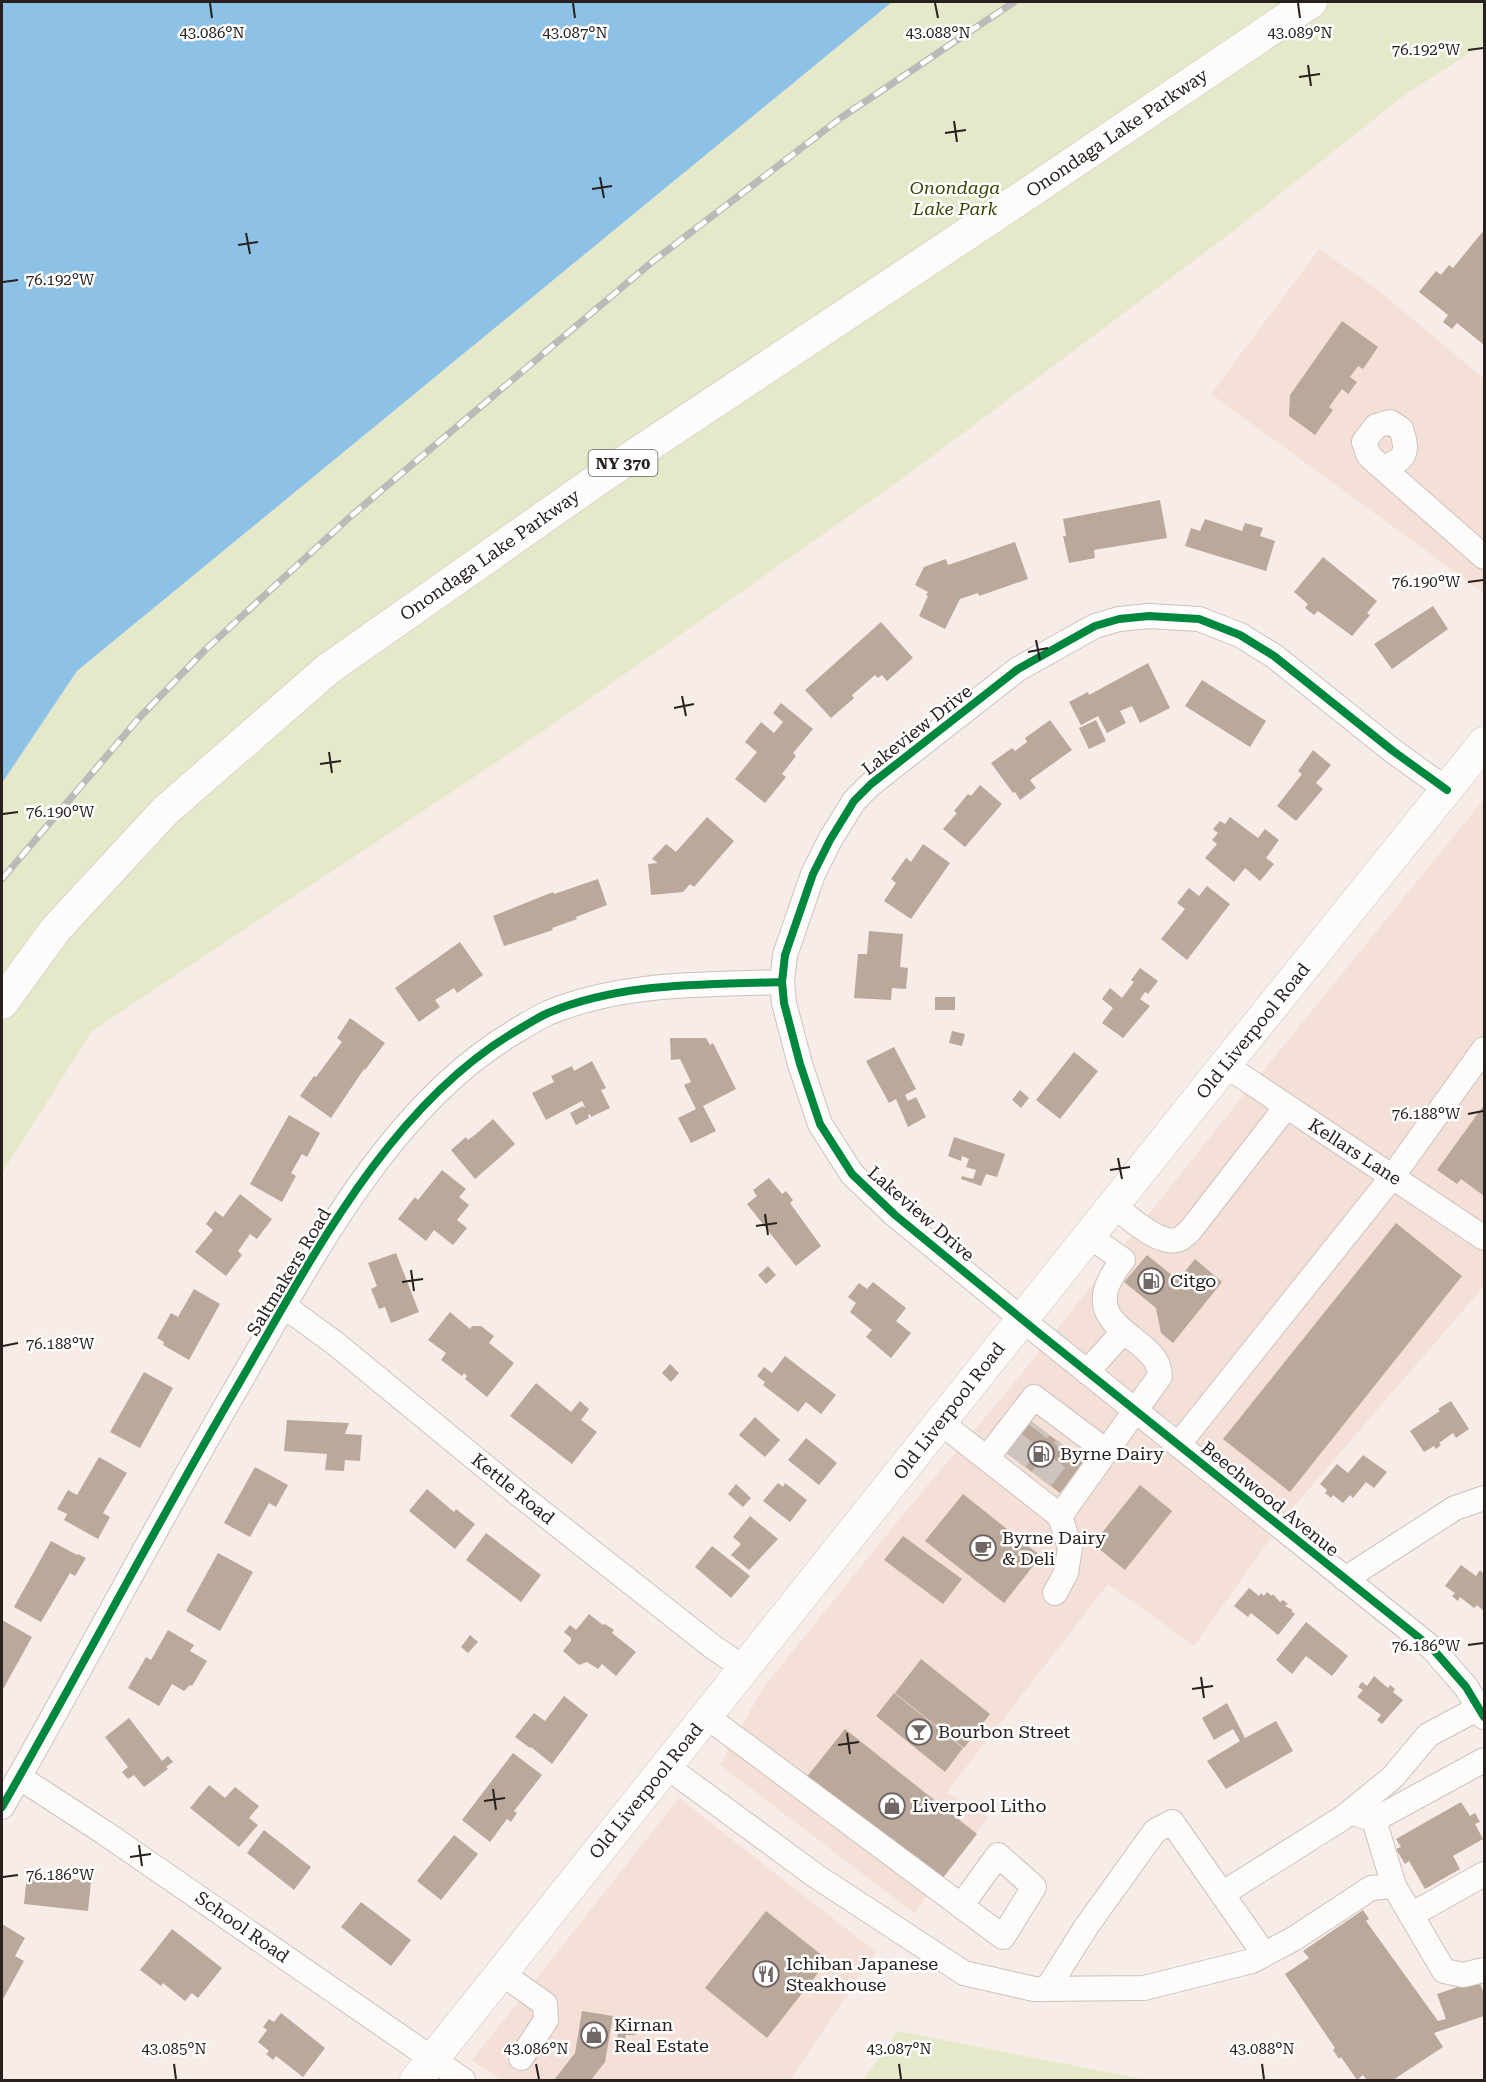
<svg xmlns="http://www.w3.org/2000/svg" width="1486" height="2082" viewBox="0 0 1486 2082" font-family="'Roboto Serif',serif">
	<rect width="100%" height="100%" fill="#f7ece7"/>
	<g fill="#f4e0d7">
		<path d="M1319,249L1378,290L1484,379V593L1211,394Z"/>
		<path d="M1484,799V1286L1289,1512L1194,1646L1108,1584L947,1792L988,1817L914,1913L720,1765L763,1688L901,1517L1014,1383L1246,1092Z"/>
		<path d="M679,1798L876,1952L790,2080H501L472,2060Z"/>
	</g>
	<g fill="#e5e9c9">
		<path d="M892,2H1484V44L1406,94L1232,232L906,476L548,728L92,1031L2,1173V783L77,671Z"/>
		<path d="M898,2031L1148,2080H863Z"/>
	</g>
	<path fill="#8dc2e6" d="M2,2H892L77,671L2,783Z"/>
	<g fill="#baa89b">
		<path d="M1484,230V345L1457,323L1452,329L1443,322L1448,315L1419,292L1436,271L1441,275L1449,265L1453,268Z"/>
		<path d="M1342,321L1378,347L1363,369L1358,366L1350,377L1357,382L1348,394L1342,389L1329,407L1333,410L1315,435L1289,416L1290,395Z"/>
		<path d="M1160,500L1167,538L1094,550L1095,558L1069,563L1063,536H1066L1063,519Z"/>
		<path d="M1205,519L1242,531L1245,523L1263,528L1260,536L1275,541L1266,571L1185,546L1191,528L1200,531Z"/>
		<path d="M1015,542L1028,579L979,596L978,593L960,599L945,629L919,616L928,596L926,595L928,592L915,585L924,567L946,559L948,565Z"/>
		<path d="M1323,557L1377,601L1367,613L1370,615L1352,636L1318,611L1314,615L1305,608L1308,604L1294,592Z"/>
		<path d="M1433,606L1448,629L1392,669L1374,644Z"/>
		<path d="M881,622L913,658L887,681L882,675L878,678L875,675L852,695L854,698L831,718L805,690Z"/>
		<path d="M1148,663L1170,708L1140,723L1132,706L1120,711L1126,723L1107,733L1098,716L1081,725L1069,702L1088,692L1089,695Z"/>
		<path d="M1202,680L1266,721L1250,747L1185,706Z"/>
		<path d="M781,703L813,729L793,753L796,756L782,774L786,777L765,803L735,779L757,752L745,742L761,722L774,733L783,722L773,713Z"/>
		<path d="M1050,720L1072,750L1030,780L1036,788L1020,800L1015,792L1013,793L991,763L1012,748L1015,751L1027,742L1025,738Z"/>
		<path d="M1096,720L1106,741L1089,749L1079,728Z"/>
		<path d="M1313,750L1331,765L1316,783L1323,789L1296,821L1277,806L1302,774L1298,771Z"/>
		<path d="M980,785L1002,804L965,847L943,829L957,813L954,811L968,794L971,796Z"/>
		<path d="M707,817L734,841L694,887L690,884L683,892L651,895L648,864L658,863L652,859L666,844L676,852Z"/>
		<path d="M1230,817L1258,838L1265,829L1279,840L1266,858L1274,864L1260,881L1245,868L1234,882L1205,858L1217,844L1212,840L1218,833L1213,829L1220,821L1225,824Z"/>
		<path d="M923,844L950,863L911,919L884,901L896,883L891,879L906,858L911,862Z"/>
		<path d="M598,879L607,905L576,917L577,919L552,928L553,930L504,946L493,916L553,892L554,894L566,890Z"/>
		<path d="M1207,886L1230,904L1187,960L1161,939L1185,909L1177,903L1189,888L1199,896Z"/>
		<path d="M869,931L903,934L900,967L908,968L906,989L892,988L891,1000L854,998L858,954H867Z"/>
		<path d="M460,942L483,975L457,993L454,988L435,1000L440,1007L419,1022L395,988Z"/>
		<path d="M1140,968L1158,981L1148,994L1145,992L1140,999L1150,1006L1123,1038L1102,1023L1113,1008L1102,999L1110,988L1122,998L1134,982L1131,980Z"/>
		<rect x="935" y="997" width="20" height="13"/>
		<path d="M350,1018L385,1043L365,1070L364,1069L331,1118L300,1096L314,1076L316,1077L342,1042L337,1038Z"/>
		<path d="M952,1031L965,1034L962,1046L949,1043Z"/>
		<path d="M670,1038H706L710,1045L713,1043L736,1089L703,1106L716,1131L691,1143L678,1118L696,1109L684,1085L691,1082L680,1059L671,1060Z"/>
		<path d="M894,1047L916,1089L905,1095L908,1101L916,1097L926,1117L908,1127L896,1099L889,1103L866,1061Z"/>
		<path d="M1074,1052L1098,1071L1060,1119L1036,1100Z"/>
		<path d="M592,1061L606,1088L601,1090L610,1108L591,1117L590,1114L588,1115L589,1118L576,1125L570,1113L583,1106L584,1108L585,1107L582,1101L546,1120L532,1093L554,1082L551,1076L572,1066L574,1071Z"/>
		<path d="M1020,1090L1029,1098L1021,1108L1012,1100Z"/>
		<path d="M1484,1105V1196L1461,1179L1457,1184L1437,1170Z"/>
		<path d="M289,1115L320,1133L307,1157L302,1154L291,1173L296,1176L282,1202L250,1184Z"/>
		<path d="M493,1119L515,1144L475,1179L451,1150L466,1137L468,1140L476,1134Z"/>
		<path d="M954,1137L1005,1154L997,1177L986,1174L981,1186L961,1179L962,1176L973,1179L976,1170L966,1167L969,1159L962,1156L961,1161L948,1156Z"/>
		<path d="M442,1170L466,1189L459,1197L469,1205L457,1220L467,1228L453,1245L434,1230L426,1241L398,1219L415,1197L418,1200Z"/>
		<path d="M769,1178L782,1194L786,1191L793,1200L790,1203L821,1246L796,1266L747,1204L757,1196L753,1190Z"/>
		<path d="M240,1194L272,1219L257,1239L250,1234L238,1251L242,1255L226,1276L195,1252L213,1230L206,1224L215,1211L223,1217Z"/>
		<path d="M1396,1223L1462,1276L1290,1492L1223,1439Z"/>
		<path d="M396,1253L419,1312L391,1323L385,1307L379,1309L371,1289L377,1286L368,1263Z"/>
		<path d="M1147,1255L1178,1280L1195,1259L1222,1282L1173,1343L1161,1333L1156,1308L1124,1282Z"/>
		<path d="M768,1266L776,1275L766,1284L758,1275Z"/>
		<path d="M873,1282L906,1308L896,1321L911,1333L891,1358L866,1337L872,1330L850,1312L856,1303L848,1297L859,1283L867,1289Z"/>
		<path d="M194,1289L220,1304L189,1360L163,1345L164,1342L157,1338L171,1313L178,1317Z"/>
		<path d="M450,1312L470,1329L472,1326H481L494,1336L489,1343L514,1363L487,1397L465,1379L467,1376L464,1373L462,1376L441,1360L446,1353L428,1340Z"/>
		<path d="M785,1356L836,1395L821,1414L806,1402L798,1412L763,1385L765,1382L757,1376L764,1367L772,1373Z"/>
		<path d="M670,1364L679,1373L671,1382L662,1373Z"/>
		<path d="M144,1372L173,1388L140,1448L110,1432Z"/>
		<path d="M536,1383L571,1412L580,1401L589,1409L581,1420L597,1432L572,1464L510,1416Z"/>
		<path d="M1451,1401L1469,1429L1456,1438L1453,1433L1439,1443L1441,1445L1436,1449L1434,1446L1424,1452L1410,1431L1440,1411L1438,1409Z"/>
		<path d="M1024,1416L1084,1461L1060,1493L1000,1448Z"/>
		<path d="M755,1417L780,1440L765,1457L739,1435Z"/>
		<path d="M287,1420L349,1423L345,1434L362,1435L360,1461L345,1460L344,1471L325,1470L327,1454L284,1451Z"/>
		<path d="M806,1438L837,1463L819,1485L788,1460Z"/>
		<path d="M1363,1455L1387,1472L1374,1488L1366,1482L1353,1498L1350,1495L1343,1503L1333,1495L1331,1498L1325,1493L1327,1490L1320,1484L1337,1464L1348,1473Z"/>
		<path d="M99,1457L127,1473L103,1513L110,1517L98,1539L64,1520L67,1514L57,1509L68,1490L77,1495Z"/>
		<path d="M255,1467L288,1485L276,1507L269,1503L250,1537L224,1523Z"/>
		<path d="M778,1483L783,1487L785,1483L807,1500L790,1522L763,1501Z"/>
		<path d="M736,1484L751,1498L743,1507L728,1494Z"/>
		<path d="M1140,1485L1172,1511L1125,1570L1093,1544Z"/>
		<path d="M427,1489L454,1512L456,1509L475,1524L455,1549L409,1511Z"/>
		<path d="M963,1494L1041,1556L1004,1603L925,1541Z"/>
		<path d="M750,1516L778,1539L749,1570L731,1555L741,1544L733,1537Z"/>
		<path d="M486,1533L541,1575L521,1602L466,1560Z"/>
		<path d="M903,1536L962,1579L943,1604L884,1560Z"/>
		<path d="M51,1541L77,1555L78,1554L86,1558L75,1576L70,1573L41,1622L14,1607Z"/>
		<path d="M712,1546L750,1576L731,1598L695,1567Z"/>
		<path d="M218,1553L253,1572L220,1631L186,1611Z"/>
		<path d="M1461,1565L1476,1576L1480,1570L1484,1574V1611L1477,1605L1474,1608L1460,1597L1458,1601L1452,1596L1455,1593L1445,1586Z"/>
		<path d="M1249,1588L1259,1596L1261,1593L1264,1596L1267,1592L1272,1596L1273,1594L1280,1602L1283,1600L1288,1604L1285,1606L1293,1610L1291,1611L1295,1614L1278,1635L1251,1613L1248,1617L1234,1606Z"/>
		<path d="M589,1614L603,1625L605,1624L614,1630L612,1633L636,1652L616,1676L602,1664L598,1669L587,1662L579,1665L563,1651L571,1641V1638L564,1632L570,1625L576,1630Z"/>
		<path d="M2,1620L32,1637L2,1691Z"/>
		<path d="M1306,1622L1348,1656L1332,1676L1306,1656L1292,1674L1276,1660Z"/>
		<path d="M168,1630L194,1645L190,1651L207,1661L192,1686L190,1685L184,1691L172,1684L159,1706L128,1688L146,1657L151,1660Z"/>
		<path d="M470,1635L478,1642L468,1653L461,1647Z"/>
		<path d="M921,1659L990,1714L964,1748L895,1693Z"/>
		<path d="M1374,1676L1388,1688L1390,1685L1395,1689L1393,1692L1403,1700L1382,1724L1377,1720L1381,1715L1357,1697L1363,1690L1358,1687L1362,1682L1367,1686Z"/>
		<path d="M894,1693L963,1748L945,1772L876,1716Z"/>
		<path d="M564,1696L588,1715L552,1764L531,1747L530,1748L515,1737L534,1713L545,1721Z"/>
		<path d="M1227,1703L1245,1738L1276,1721L1293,1751L1226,1789L1207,1761L1240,1741L1233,1729L1214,1740L1202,1718Z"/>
		<path d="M129,1718L162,1761L168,1756L173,1762L166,1767L168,1769L144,1787L134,1775L128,1779L122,1772L128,1767L105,1737Z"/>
		<path d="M845,1729L977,1834L939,1883L806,1778Z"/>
		<path d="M513,1753L542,1775L514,1811L517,1813L511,1822L507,1819L490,1842L462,1820Z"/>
		<path d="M209,1785L225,1798L235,1787L259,1806L249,1818L258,1825L239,1847L190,1808Z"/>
		<path d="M1461,1802L1470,1816L1475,1813L1480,1822L1475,1824L1483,1839L1453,1856L1460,1869L1425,1889L1409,1861L1405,1864L1396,1849L1401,1847L1396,1839Z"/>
		<path d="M264,1830L311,1867L294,1890L247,1853Z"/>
		<path d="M454,1835L478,1854L441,1900L417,1881Z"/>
		<path d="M27,1874L91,1881L88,1911L24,1904Z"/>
		<path d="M361,1902L411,1940L391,1966L341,1927Z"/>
		<path d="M1363,1910L1369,1919L1366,1921L1438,2021L1446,2019L1437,1994L1479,1980L1483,1992L1484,1991V2016L1434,2033L1443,2047L1393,2080H1367L1363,2075L1357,2080L1341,2057L1339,2059L1333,2050L1335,2048L1285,1974L1309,1958L1303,1951Z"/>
		<path d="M766,1911L828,1960L767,2038L705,1988Z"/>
		<path d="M2,1924L25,1938L15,1956L24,1961L2,2001Z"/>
		<path d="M172,1929L222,1968L198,1998L192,1993L185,2001L163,1983L161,1986L140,1970Z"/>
		<path d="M582,2011L613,2016L605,2062L591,2080H554L575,2053Z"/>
		<path d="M281,2013L325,2048L303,2077L276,2056L273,2060L266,2054L269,2051L258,2042L267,2030L263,2027L269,2019L274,2022Z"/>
		<path d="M621,2023L637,2027L635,2035H626L623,2046L615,2044Z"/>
	</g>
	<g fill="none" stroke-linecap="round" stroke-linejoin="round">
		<g stroke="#cdc3bf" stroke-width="24" stroke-dasharray="24 12" stroke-linecap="butt">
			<path d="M1016,1460L1040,1428"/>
			<path d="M1041,1479L1066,1447"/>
		</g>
		<g stroke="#cac2be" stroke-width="26">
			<g id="minor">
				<path d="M1383,468C1406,459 1409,453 1401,429L1390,422L1376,426L1364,442L1369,456L1484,557"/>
				<path d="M1447,790L1393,751L1274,656L1240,635L1199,619L1149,616L1119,619L1095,626L1018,669L871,784L854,801L830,840L813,874L785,955L782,982L784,1003L800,1064L820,1124L852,1174L895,1215L1040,1334L1432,1648L1466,1687L1484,1717"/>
				<path d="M1225,1065L1484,1238"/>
				<path d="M1114,1206C1129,1217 1158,1245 1177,1240C1181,1239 1186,1234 1189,1232L1286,1107"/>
				<path d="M284,1306L336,1344L516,1492L713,1647L744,1668"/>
				<path d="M1087,1372L1123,1332"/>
				<path d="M940,1422L1060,1516L1160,1376C1160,1333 1066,1330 1123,1260L1089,1236"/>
				<path d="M1178,1445L1392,1177L1484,1049"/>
				<path d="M987,1458L1034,1397L1106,1451"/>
				<path d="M1345,1579L1455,1508L1484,1498"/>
				<path d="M1055,1593L1066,1573L1070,1548L1060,1516"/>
				<path d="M706,1716L1003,1937L1034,1887L998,1855L961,1906"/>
				<path d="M666,1766L816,1876L964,1973L1034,1989L1144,1988L1252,1961L1295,1938L1371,1888L1394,1886L1444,1971L1463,1975L1484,1970"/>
				<path d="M19,1777L105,1833L463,2080"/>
				<path d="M2,1807C82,1668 156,1525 237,1387C310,1262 388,1106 516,1031C526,1025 537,1018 548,1013C622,982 703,985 782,982"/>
				<path d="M1350,1812L1374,1820L1484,1760"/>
				<path d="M1374,1820L1394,1886"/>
				<path d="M1222,1894L1344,1817L1393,1777L1428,1735L1479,1708"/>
				<path d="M1411,1915L1484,1874"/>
				<path d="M501,1973L545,2004L546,2020L521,2058"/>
				<path d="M1047,1989L1086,1927L1155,1831L1172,1822L1264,1954"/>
			</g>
		</g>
		<g stroke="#cac2be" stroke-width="33">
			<g id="major">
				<path d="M2,1003L55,930L165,811L328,669L597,480L1027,194L1311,2"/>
				<path d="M416,2080L1225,1065L1484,743"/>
			</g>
		</g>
		<use href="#minor" stroke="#fefcfb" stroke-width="24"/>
		<use href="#major" stroke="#fefcfb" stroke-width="32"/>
		<g stroke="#bcbab8" stroke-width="7">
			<path id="rail" d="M2,879L139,718L205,650L351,516L652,262L842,117L1014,2"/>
		</g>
		<use href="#rail" stroke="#fff" stroke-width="4.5" stroke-dasharray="14" stroke-linecap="butt"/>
		<g stroke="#fff" stroke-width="11">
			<g id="cycleway">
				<path d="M1447,790L1393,751L1274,656L1240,635L1199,619L1149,616L1119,619L1095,626L1018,669L871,784L854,801L830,840L813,874L785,955L782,982L784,1003L800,1064L820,1124L852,1174L895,1215L1040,1334L1432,1648L1466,1687L1484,1717"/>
				<path d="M2,1807C82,1668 156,1525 237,1387C310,1262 388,1106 516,1031C526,1025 537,1018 548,1013C622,982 703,985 782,982"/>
			</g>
		</g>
		<use href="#cycleway" stroke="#00873e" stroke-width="8"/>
	</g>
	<path fill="none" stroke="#27201d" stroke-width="2" d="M210,3L212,18M573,3L575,18M935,3L938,18M1298,3L1300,18M1468,50L1483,48M1308,65L1311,86M1299,77L1320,74M954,121L957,142M945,133L966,130M600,177L604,198M592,189L612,186M246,233L250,254M238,245L258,242M3,282L18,280M1468,582L1483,580M1036,640L1040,660M1028,652L1048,648M682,696L686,716M674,708L694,704M329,752L332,773M320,764L341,761M3,814L18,812M1468,1114L1483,1111M1118,1158L1122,1179M1110,1170L1130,1167M765,1214L768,1235M756,1226L777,1223M411,1270L414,1291M402,1282L423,1279M3,1346L18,1343M1468,1645L1483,1643M1201,1677L1204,1698M1192,1689L1213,1686M847,1733L850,1754M838,1745L859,1742M493,1789L496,1810M484,1801L505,1798M139,1845L142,1866M130,1857L151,1854M3,1877L18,1875M174,2064L176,2079M536,2064L539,2079M899,2064L901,2079M1262,2064L1264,2079"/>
	<defs>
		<g id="fuel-ring" transform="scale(1.35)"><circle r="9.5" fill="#fff" stroke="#706764" stroke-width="1.5"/><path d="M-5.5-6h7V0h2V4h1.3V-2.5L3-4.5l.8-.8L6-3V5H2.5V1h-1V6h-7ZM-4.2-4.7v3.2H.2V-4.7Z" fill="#706764"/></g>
		<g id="cafe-ring" transform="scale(1.35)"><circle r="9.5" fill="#fff" stroke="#706764" stroke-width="1.5"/><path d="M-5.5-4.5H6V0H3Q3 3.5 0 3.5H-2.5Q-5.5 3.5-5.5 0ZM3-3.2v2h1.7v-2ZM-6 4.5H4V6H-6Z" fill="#706764"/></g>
		<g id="bar-ring" transform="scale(1.35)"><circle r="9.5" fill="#fff" stroke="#706764" stroke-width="1.5"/><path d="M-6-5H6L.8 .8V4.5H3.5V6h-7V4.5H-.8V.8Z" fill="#706764"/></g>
		<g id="shop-ring" transform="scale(1.35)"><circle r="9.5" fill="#fff" stroke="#706764" stroke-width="1.5"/><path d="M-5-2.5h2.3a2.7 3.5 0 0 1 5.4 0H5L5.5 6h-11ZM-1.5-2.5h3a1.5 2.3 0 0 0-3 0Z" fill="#706764"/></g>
		<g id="restaurant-ring" transform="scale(1.35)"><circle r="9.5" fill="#fff" stroke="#706764" stroke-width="1.5"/><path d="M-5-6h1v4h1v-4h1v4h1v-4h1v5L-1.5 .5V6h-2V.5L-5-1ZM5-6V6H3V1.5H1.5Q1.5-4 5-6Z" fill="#706764"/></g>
	</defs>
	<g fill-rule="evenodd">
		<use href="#fuel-ring" x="1151" y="1281"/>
		<use href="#fuel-ring" x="1041" y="1454"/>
		<use href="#cafe-ring" x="983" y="1548"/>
		<use href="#bar-ring" x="919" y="1732"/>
		<use href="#shop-ring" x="892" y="1806"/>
		<use href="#restaurant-ring" x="766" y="1974"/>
		<use href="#shop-ring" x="594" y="2035"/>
	</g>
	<g text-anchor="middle" stroke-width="5" stroke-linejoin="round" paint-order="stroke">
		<rect fill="#fff" stroke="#686361" stroke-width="1.5" x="588.5" y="450" width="69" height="26" rx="4.5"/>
		<g font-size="16" font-weight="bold" fill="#27201d">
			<text x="623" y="469">NY 370</text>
		</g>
		<g font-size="18" fill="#27201d" stroke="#fff">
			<text transform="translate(1117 133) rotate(-34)" y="6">Onondaga Lake Parkway</text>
			<text transform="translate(490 555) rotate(-35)" y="6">Onondaga Lake Parkway</text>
			<text transform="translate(917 730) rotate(-38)" y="6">Lakeview Drive</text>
			<text transform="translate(1253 1031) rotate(-51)" y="6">Old Liverpool Road</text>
			<text transform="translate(1355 1152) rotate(33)" y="6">Kellars Lane</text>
			<text transform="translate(921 1214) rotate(41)" y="6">Lakeview Drive</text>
			<text transform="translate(289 1272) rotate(-59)" y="6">Saltmakers Road</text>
			<text transform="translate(949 1411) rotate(-52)" y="6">Old Liverpool Road</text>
			<text transform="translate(513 1489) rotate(39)" y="6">Kettle Road</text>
			<text transform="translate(1270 1499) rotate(39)" y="6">Beechwood Avenue</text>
			<text transform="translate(646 1791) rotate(-51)" y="6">Old Liverpool Road</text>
			<text transform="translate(242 1927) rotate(35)" y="6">School Road</text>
		</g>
		<g font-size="18" font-style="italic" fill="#374301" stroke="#fff">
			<text x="955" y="194">Onondaga<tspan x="955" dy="21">Lake Park</tspan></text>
		</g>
		<g font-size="18" fill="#27201d" stroke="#fff" text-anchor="start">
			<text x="1170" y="1287">Citgo</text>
			<text x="1060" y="1460">Byrne Dairy</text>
			<text x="1002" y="1544">Byrne Dairy<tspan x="1002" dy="21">&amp; Deli</tspan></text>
			<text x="938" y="1738">Bourbon Street</text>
			<text x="912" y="1812">Liverpool Litho</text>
			<text x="786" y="1970">Ichiban Japanese<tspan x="786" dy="21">Steakhouse</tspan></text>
			<text x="614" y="2031">Kirnan<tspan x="614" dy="21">Real Estate</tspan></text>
		</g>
	</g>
	<g font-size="15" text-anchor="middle" fill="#27201d" stroke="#fff" stroke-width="5" stroke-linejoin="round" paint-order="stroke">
		<text x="212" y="38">43.086°N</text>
		<text x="575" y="38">43.087°N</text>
		<text x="938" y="38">43.088°N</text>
		<text x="1300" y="38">43.089°N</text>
		<text x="1426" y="55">76.192°W</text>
		<text x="60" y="285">76.192°W</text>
		<text x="1426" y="587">76.190°W</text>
		<text x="60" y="817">76.190°W</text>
		<text x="1426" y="1119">76.188°W</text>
		<text x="60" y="1349">76.188°W</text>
		<text x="1426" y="1651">76.186°W</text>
		<text x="60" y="1880">76.186°W</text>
		<text x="174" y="2054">43.085°N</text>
		<text x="536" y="2054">43.086°N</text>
		<text x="899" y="2054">43.087°N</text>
		<text x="1262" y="2054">43.088°N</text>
	</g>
	<rect width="1486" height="2082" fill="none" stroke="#27201d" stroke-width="6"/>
</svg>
